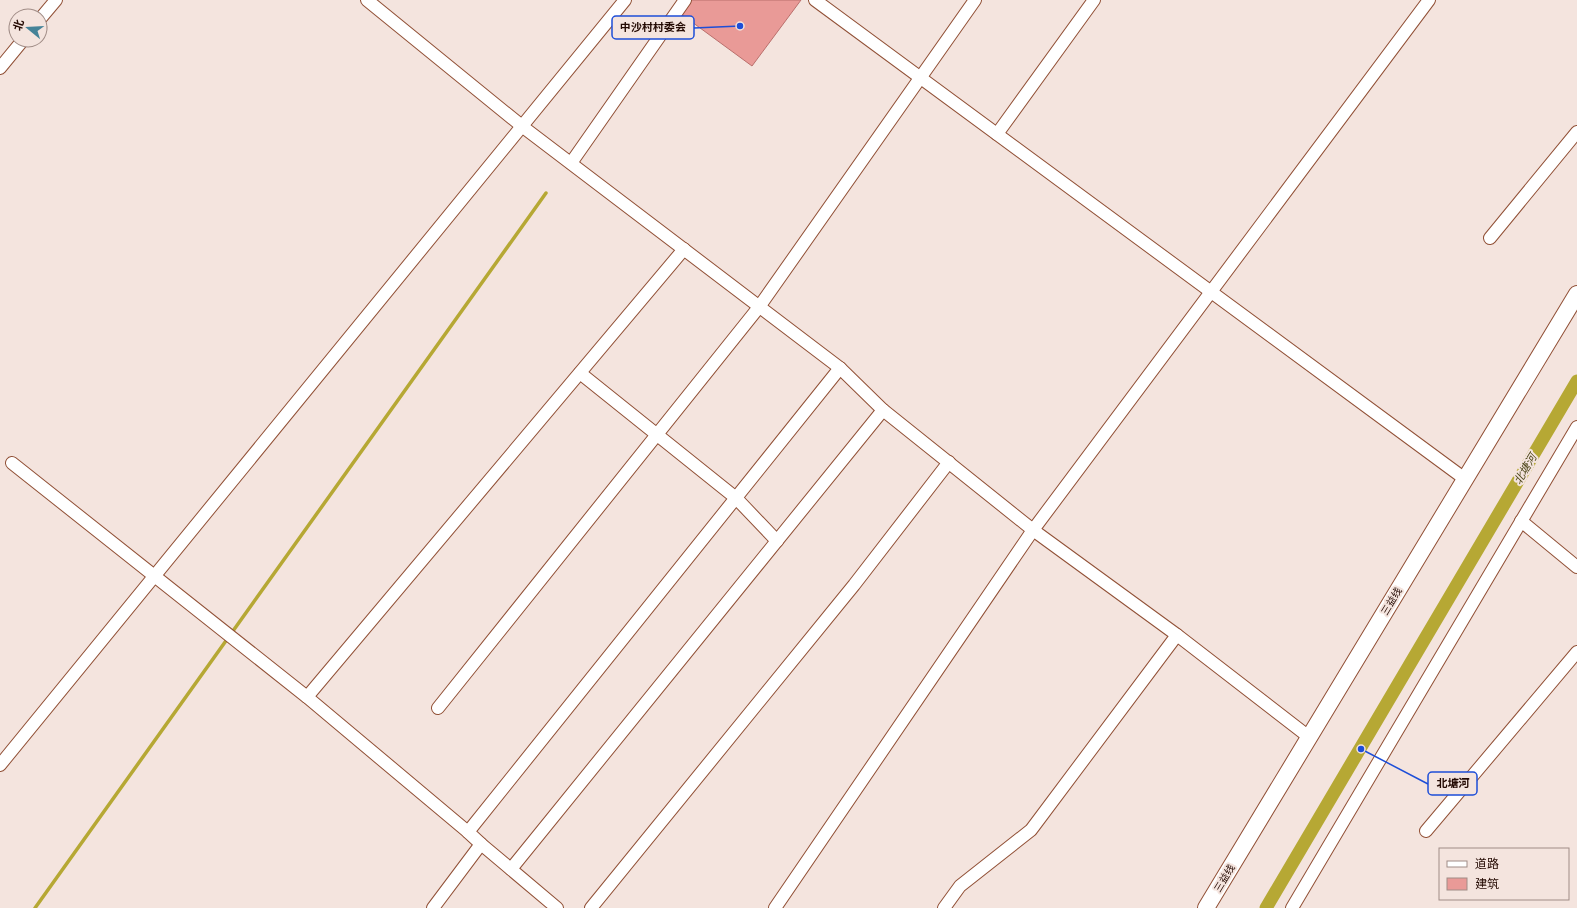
<svg xmlns="http://www.w3.org/2000/svg" width="1577" height="908" viewBox="0 0 1577 908" font-family="Rubik,'Noto Sans SC',sans-serif">
	<rect width="100%" height="100%" fill="#f4e4de"/>
	<g fill="none" stroke-linecap="round" stroke-linejoin="round">
		<path stroke="#b6a834" stroke-width="3.5" d="M35,908L546,193"/>
		<path stroke="#b6a834" stroke-width="13" d="M1266,908L1577,381"/>
	</g>
	<path fill="#e99a97" stroke="#ba6f6c" d="M691,0H801L752,66L681,14Z"/>
	<g fill="none" stroke-linecap="round" stroke-linejoin="round">
		<g stroke="#915036" stroke-width="14">
			<g id="street">
				<path d="M367,0L523,127L840,368L883,410L1033,530L1177,635L1309,737"/>
				<path d="M815,0L1465,479"/>
				<path d="M40,19L56,0"/>
				<path d="M0,68L23,40"/>
				<path d="M997,134L1094,0"/>
				<path d="M571,163L685,0"/>
				<path d="M1490,238L1577,132"/>
				<path d="M580,373L736,498L777,541"/>
				<path d="M12,463L307,697L468,832"/>
				<path d="M1521,521L1577,567"/>
				<path d="M307,697L684,249"/>
				<path d="M438,708L759,307L975,0"/>
				<path d="M0,765L625,0"/>
				<path d="M1426,831L1577,652"/>
				<path d="M481,844L468,832L840,368"/>
				<path d="M511,869L883,410"/>
				<path d="M433,908L481,844L557,908"/>
				<path d="M591,908L854,585L949,462"/>
				<path d="M775,908L1033,530L1429,0"/>
				<path d="M944,908L960,886L1031,830L1177,635"/>
				<path d="M1292,908L1577,427"/>
			</g>
		</g>
		<g stroke="#915036" stroke-width="18">
			<path id="secondary" d="M1206,908L1577,294"/>
		</g>
		<use href="#street" stroke="#fff" stroke-width="12"/>
		<use href="#secondary" stroke="#fff" stroke-width="16"/>
	</g>
	<g text-anchor="middle" stroke-width="4" stroke-linejoin="round" paint-order="stroke">
		<g font-size="10" fill="#230902" stroke="#f4e4de">
			<text transform="translate(1391 601) rotate(-59)" y="4">三益线</text>
			<text transform="translate(1224 878) rotate(-59)" y="4">三益线</text>
		</g>
		<g font-size="11" font-style="italic" fill="#4a4416" stroke="#f4e4de">
			<text transform="translate(1525 469) rotate(-59)" y="4">北塘河</text>
		</g>
	</g>
	<path fill="none" stroke="#1d4ed8" stroke-width="1.5" d="M740 26L694 28M1361 749L1428 784"/>
	<g fill="#1d4ed8" stroke="#f4e4de" stroke-width="1.5">
		<circle cx="740" cy="26" r="4"/>
		<circle cx="1361" cy="749" r="4"/>
	</g>
	<g fill="#f4e4de" stroke="#1d4ed8" stroke-width="1.5">
		<rect x="612" y="16" width="82" height="23" rx="4"/>
		<rect x="1428" y="772" width="49" height="23" rx="4"/>
	</g>
	<g font-size="11" text-anchor="middle" font-weight="bold" fill="#230902">
		<text x="653" y="31">中沙村村委会</text>
		<text x="1453" y="787">北塘河</text>
	</g>
	<rect x="1439" y="848" width="130" height="52" fill="#f4e4de" stroke="#a08c86"/>
	<rect x="1447" y="861" width="20" height="6" fill="#ffffff" stroke="#a08c86"/>
	<text x="1475" y="868" font-size="12" fill="#230902">道路</text>
	<rect x="1447" y="878" width="20" height="12" fill="#e99a97" stroke="#a08c86"/>
	<text x="1475" y="888" font-size="12" fill="#230902">建筑</text>
	<g transform="translate(28 28) rotate(288)"><circle r="19" fill="#f4e4de" stroke="#a08c86"/>
	<path d="M0-3L7 15L0 10L-7 15Z" fill="#458398"/>
	<text y="-6" font-size="11" font-weight="bold" text-anchor="middle" fill="#230902">北</text>
	</g>
</svg>
